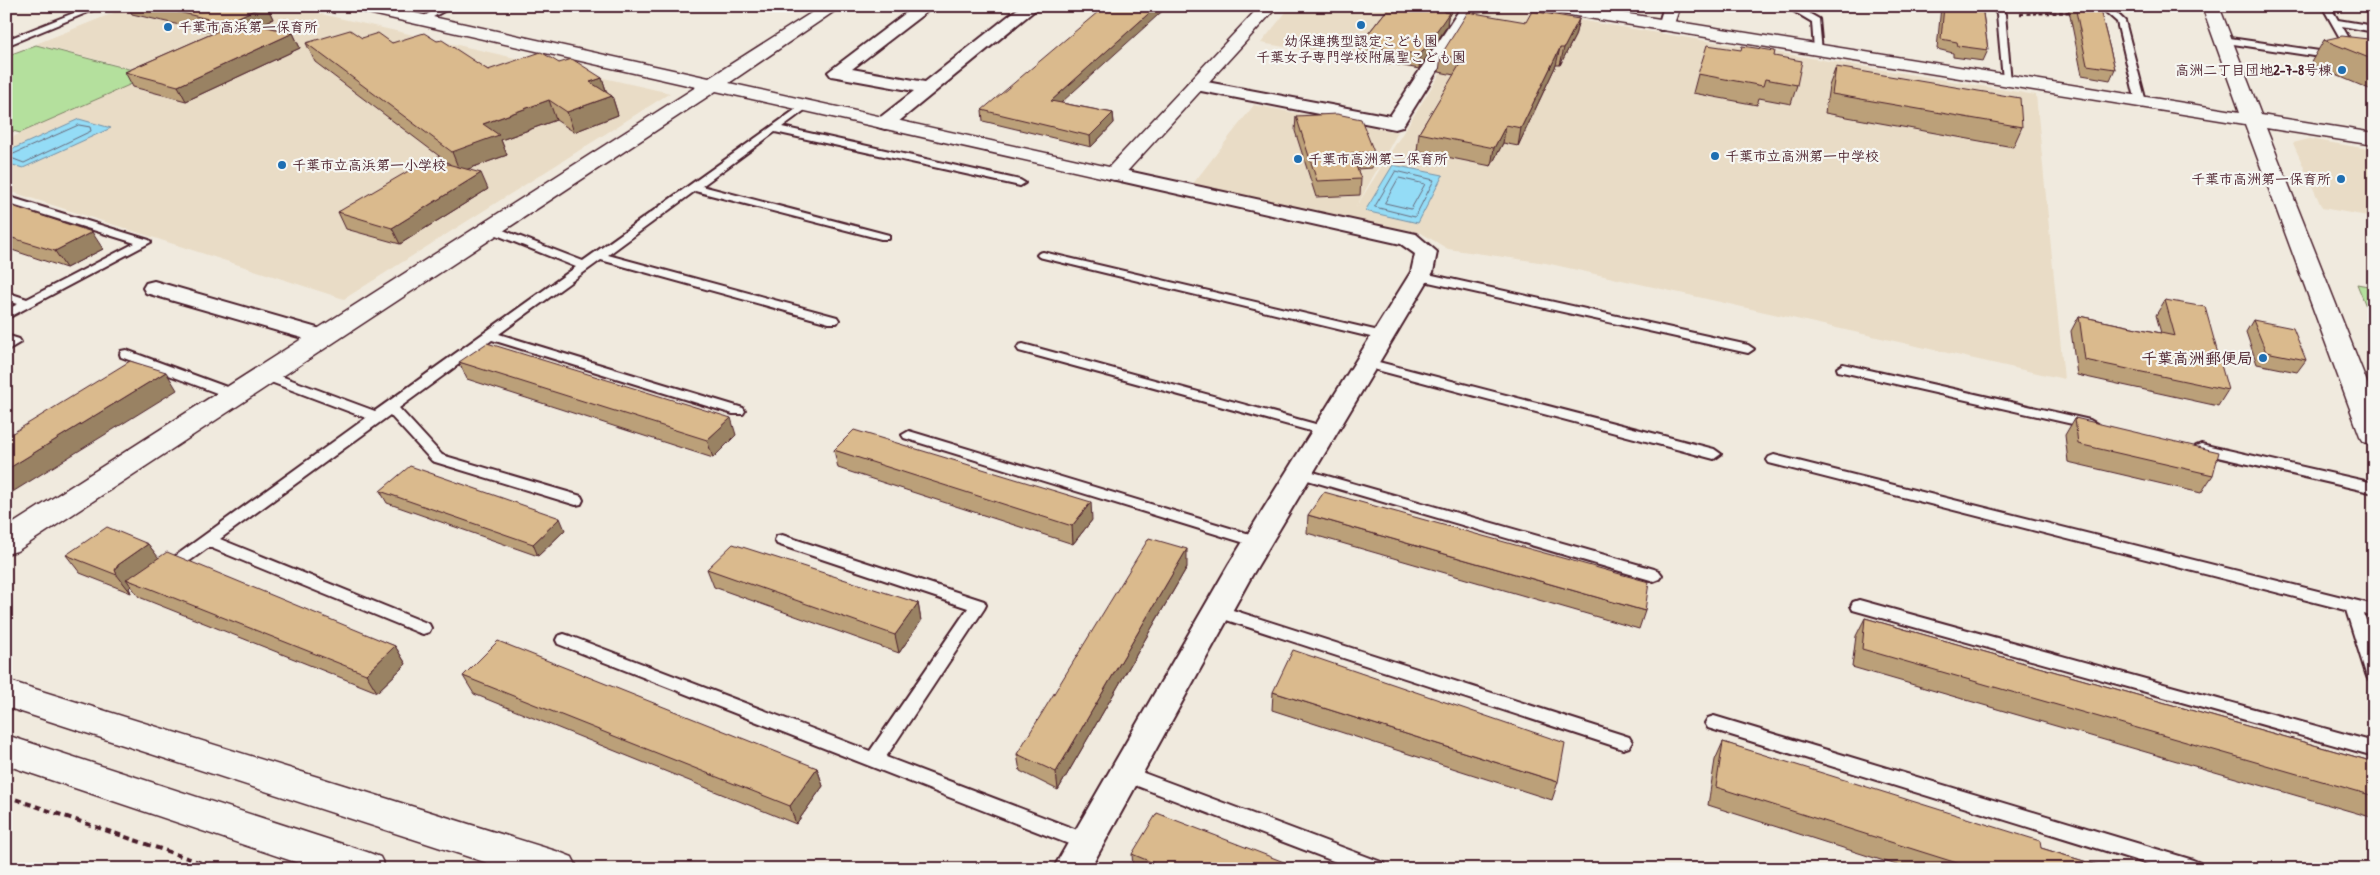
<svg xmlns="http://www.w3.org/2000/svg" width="2380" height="875" viewBox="0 0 2380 875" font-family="'Patrick Hand','Klee One',sans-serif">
	<rect width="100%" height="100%" fill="#f0eade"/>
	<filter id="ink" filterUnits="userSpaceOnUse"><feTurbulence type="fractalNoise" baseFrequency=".02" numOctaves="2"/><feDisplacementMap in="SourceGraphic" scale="10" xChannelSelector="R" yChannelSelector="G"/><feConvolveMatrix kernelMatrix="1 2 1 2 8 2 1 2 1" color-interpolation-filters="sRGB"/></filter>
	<g filter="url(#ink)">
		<g fill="#e9dcc6">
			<path d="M131,6H281L299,9L670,93L344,299L6,190V140L184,60L152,74L36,44Z"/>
			<path d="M1291,6H1457L1419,70L1261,43Z"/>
			<path d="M1500,7L2036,95L2064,379L1546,263L1448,249L1421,233L1192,185L1254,105L1398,132L1356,207L1481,9Z"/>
			<path d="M2309,139L2374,150V217L2322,208L2293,143Z"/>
		</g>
		<g fill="#b4e09d" stroke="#7f8064">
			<path d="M36,45L152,75L20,133L6,129V56Z"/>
			<path d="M2357,284L2374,287V326Z"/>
		</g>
		<g fill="#94dcf6" stroke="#7690a5">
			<path d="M79,119L111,128L23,168L6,163V152Z"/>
			<path d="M1393,165L1443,175L1418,223L1365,211Z"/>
		</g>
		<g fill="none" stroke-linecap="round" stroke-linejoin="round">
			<g stroke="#686b7c" stroke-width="1">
				<path d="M79,125L90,127L91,131L24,163L11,158L12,155Z"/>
				<path d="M1396,171L1434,180L1415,217L1375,207Z"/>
				<path d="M1399,178L1425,184L1411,209L1385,203Z"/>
			</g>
			<g stroke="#4a1f2b" stroke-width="4">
				<g id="lane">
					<path d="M91,6H103L6,46V40Z"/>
					<path d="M442,6H453L424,22L417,20Z"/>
					<path d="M1785,6H1796L1819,19L1822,52L1814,50L1812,22Z"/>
					<path d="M1990,6H1999L2005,14L2011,82L2003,80L1997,14Z"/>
					<path d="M2099,6H2109L2125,21L2146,102L2144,104L2136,102L2117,22Z"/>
					<path d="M2322,6H2330L2338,20L2374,26V32L2342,26L2360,57L2374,63V70L2353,61Z"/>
					<path d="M2223,37L2333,53L2338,56L2333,59L2220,42V38Z"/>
					<path d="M806,102L809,103V107L782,127L1020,180L1025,183L1020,186L775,132L702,186L889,235V239H881L695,191L608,255L837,317L839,320L837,323H829L601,260L499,334L743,408L745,411L743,414H733L492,340L399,408L442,455L581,496L583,500L581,504L576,505L432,461L390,415L220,539L429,624L431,628L429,632L423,634L417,632L209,547L173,573H163L160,569L163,565L366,418L260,378L258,375L260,372H270L375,411L576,267L487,231V227H495L583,261Z"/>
					<path d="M6,196L149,240L151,242L6,319V310L18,304L6,300V292L27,299L135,243L6,203Z"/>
					<path d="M1043,252L1383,332L1389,336L1383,340L1039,257L1037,255L1039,253Z"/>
					<path d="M1419,272L1748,345L1754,349L1748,353L1415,279L1413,276Z"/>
					<path d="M6,335L19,339L21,342L6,351Z"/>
					<path d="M1023,344L1330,428L1332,431L1325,435L1019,351L1017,348L1019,345Z"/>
					<path d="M126,350L240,392L242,395L235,399L230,398L121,357L120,354L121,351Z"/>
					<path d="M1367,359L1714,449L1721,454L1714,459L1362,366L1361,363L1362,360Z"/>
					<path d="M1843,364L2090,420L2097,424L2090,428L1838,371L1837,368Z"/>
					<path d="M909,431L1263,538L1266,542L1263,546L1258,547L904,438L902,435Z"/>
					<path d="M2201,444L2374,483V493L2196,452L2194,449L2196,446Z"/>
					<path d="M1774,455L2374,605V617L2364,614L2374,647V680L2368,679L2366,674L2346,610L1769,463L1767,460L1769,457Z"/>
					<path d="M1299,468L1654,569L1659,571L1662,575L1659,579L1654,581L1294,476L1292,473L1294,470Z"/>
					<path d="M782,535L984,601L986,605L984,609L886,757L1093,836L1095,842L1093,848L1086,850L1079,848L558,644L556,640L558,636L564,634L570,636L870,751L968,608L777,544L775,540L777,536Z"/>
					<path d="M1859,600L2374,742V756L1853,610L1851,606L1853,602Z"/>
					<path d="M1217,605L1623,735L1629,737L1632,742L1629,747L1623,749L1211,615L1209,611L1211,607Z"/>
					<path d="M1714,716L2193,860L2200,863L2202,869H2164L1708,728L1705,723L1708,718Z"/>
					<path d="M1125,766L1384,863L1386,869H1354L1119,779L1116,774L1119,769Z"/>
				</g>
			</g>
			<g stroke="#4a1f2b" stroke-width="4">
				<g id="street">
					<path d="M915,6H934L852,69L925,82L1021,6H1040L892,127L885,129L878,127L875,123L878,119L914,91L837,77L831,76L828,72Z"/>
					<path d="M1462,6H1478L1402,127L1395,129L1196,90L1190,89L1187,85L1190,81L1196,80L1390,116Z"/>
					<path d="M1664,6H1680L1672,30H1660L1658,26Z"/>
					<path d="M1114,168L1416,234L1437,252L1433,272L1251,577L1090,869H1053L1229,564L1411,272L1415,254L1401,244L1107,178L1104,174L1107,170Z"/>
					<path d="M154,281L331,332L335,337L331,342L323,344L146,293L143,288L146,283Z"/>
				</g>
			</g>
			<g stroke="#4a1f2b" stroke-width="3">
				<g id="secondary">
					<path d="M351,6H383L709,78L822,6H842L729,83L1109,167L1260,6H1278L1121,178L1114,180L716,91L17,551L6,554V528L696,87L359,11L353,10Z"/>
					<path d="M1537,6H1579L2240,112L2202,6H2219L2261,115L2374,133V145L2266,128L2374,400V445L2364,442L2360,436L2245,124L1545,11L1539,10Z"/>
					<path d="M6,680L559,852L572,857L578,869H506L6,707Z"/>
					<path d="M6,735L367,852L380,857L386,869H316L6,765Z"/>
				</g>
			</g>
			<g stroke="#4a1f2b" stroke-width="2.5" stroke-dasharray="4 2.5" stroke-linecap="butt">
				<path d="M306,6L335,13"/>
				<path d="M1910,6L1944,9"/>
				<path d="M2177,6L2187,8"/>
				<path d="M2020,14L2074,12"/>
			</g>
			<path stroke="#4a1f2b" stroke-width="4" stroke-dasharray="6 4.5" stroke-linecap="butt" d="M6,796L219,869"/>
			<use href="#lane" fill="#f6f6f2" fill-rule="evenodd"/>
			<use href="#street" fill="#f6f6f2" fill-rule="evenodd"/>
			<use href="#secondary" fill="#f6f6f2" fill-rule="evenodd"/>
		</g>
		<g fill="#bba079" stroke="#4a1f2b">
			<path d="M128,6H267L273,19L259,25L293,33L300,48L186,101L133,87L125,72L214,33L132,14Z"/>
			<path d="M1390,6H1455L1448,17L1447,26L1419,69L1359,57L1360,44Z"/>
			<path d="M1941,6H1982L1988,50L1983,61L1953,57V53L1937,49Z"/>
			<path d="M2068,6H2099L2115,69L2110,80L2082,75Z"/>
			<path d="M1579,19L1575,36L1560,65H1556L1518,146L1503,143L1491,166L1417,151L1419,133L1454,75L1439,72L1441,55L1526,22Z"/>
			<path d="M2374,28V91L2310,64L2324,40L2367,39Z"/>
			<path d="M362,38L392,43L437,41L488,70L559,63L602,78L607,93L612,96L618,115L574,132L556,120L501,140L507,155L467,169L488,189L400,244L346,229L338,212L451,165L315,62L306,43Z"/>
			<path d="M1774,56L1797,85L1791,104L1759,98L1757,105L1693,93L1698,74Z"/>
			<path d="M1836,67L2022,127L2013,147L1825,113L1829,86Z"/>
			<path d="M1062,103L1113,113L1114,123L1091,147L983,121L982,110Z"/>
			<path d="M1296,116L1374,152L1372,168L1357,169L1361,179L1360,195L1316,197L1295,131Z"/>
			<path d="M6,204L103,249L66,268L6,248Z"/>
			<path d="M2165,300L2228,390L2218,406L2077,375L2071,331L2079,316L2161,333L2156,315Z"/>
			<path d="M2253,320L2306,360L2297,372L2257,364L2246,332Z"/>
			<path d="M459,362L736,435L713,458L467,379Z"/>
			<path d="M2075,418L2213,475L2201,493L2068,462L2065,435Z"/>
			<path d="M834,450L1092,520L1073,544L838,468Z"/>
			<path d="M380,491L565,530L538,556L387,503Z"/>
			<path d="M1308,515L1645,611L1639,629L1307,533Z"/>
			<path d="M148,544L158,558L395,646L406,664L377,692L139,597L131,586L129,588L131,593L80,573L66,555Z"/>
			<path d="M1187,567L1058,790L1020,771L1017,754Z"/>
			<path d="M707,569L918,603L921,621L899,653L714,587Z"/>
			<path d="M1865,618L2374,762V818L1852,667L1856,636Z"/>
			<path d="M463,676L817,768L823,786L796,824L474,694Z"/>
			<path d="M1273,692L1558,782L1552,800L1272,710Z"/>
			<path d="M1723,742L2041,848L2110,869H1909L1708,805L1715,760Z"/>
			<path d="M1132,854L1302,869H1133Z"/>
		</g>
		<g fill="#998263" stroke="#4a1f2b">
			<path d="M263,6H267L273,19L233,37L225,23Z"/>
			<path d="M1157,6H1168L1052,111L1051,101Z"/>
			<path d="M1448,6H1455L1448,17L1447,26L1419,69L1420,55L1444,12Z"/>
			<path d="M1579,19L1575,36L1560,65L1564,48Z"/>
			<path d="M293,33L300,48L186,101L178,86Z"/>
			<path d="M1560,48L1556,65L1518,146L1521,128Z"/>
			<path d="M602,78L608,97L590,82Z"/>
			<path d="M612,96L618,115L574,132L567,112Z"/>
			<path d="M549,100L556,120L501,140L507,155L460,172L452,152L483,124Z"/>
			<path d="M1113,113L1114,123L1091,147L1090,136Z"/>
			<path d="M1506,125L1503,143L1491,166L1494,148Z"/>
			<path d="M481,173L488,189L400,244L392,228Z"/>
			<path d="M92,232L103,249L66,268L55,251Z"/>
			<path d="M166,372L177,390L6,496V470Z"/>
			<path d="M731,418L736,435L713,458L707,440Z"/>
			<path d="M1091,502L1092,520L1073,544L1072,526Z"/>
			<path d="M560,518L565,530L538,556L533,544Z"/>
			<path d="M148,544L162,562L134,582L126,579L131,586L129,588L131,593L117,575L115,570L118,565Z"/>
			<path d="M1187,549V567L1058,790L1056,772Z"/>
			<path d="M918,603L921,621L899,653L895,635Z"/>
			<path d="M395,646L406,664L377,692L366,674Z"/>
			<path d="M817,768L823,786L796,824L790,806Z"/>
		</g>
		<g fill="#daba8d" stroke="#4a1f2b">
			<path d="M153,6H263L225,23Z"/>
			<path d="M1105,6H1157L1051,101L1113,113L1090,136L982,110Z"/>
			<path d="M1390,6H1448L1444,12L1449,13L1420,55L1360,44Z"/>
			<path d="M1944,6H1982L1988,50L1958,46L1957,42L1941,39Z"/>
			<path d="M2075,6H2099L2115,69L2087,65Z"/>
			<path d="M1532,11L1579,19L1564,48H1560L1521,128L1506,125L1494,148L1419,133L1463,59L1441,55L1468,12L1526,22Z"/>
			<path d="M241,21L293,33L178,86L125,72Z"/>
			<path d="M350,30L362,38L378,33L392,43L424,33L437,41L442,40L488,70L541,52L559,63L572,59L602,78L590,82L612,96L567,112L549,100L483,124L499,135L452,152L306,43Z"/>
			<path d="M2342,36L2368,39L2374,41V60L2324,40Z"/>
			<path d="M1707,45L1741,50L1742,46L1775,51L1774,56L1802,61L1797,85L1765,79L1763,86L1698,74Z"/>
			<path d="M1836,67L2020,98L2022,127L1832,94Z"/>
			<path d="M1337,114L1361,119L1374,152L1351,153L1361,179L1317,181L1296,116Z"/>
			<path d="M429,159L481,173L392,228L338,212Z"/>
			<path d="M6,204L92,232L55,251L6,236Z"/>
			<path d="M2165,300L2205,307L2228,390L2085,360L2079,316L2175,336Z"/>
			<path d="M2253,320L2293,328L2306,360L2266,352Z"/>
			<path d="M487,343L731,418L707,440L459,362Z"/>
			<path d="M130,361L166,372L6,470V437Z"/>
			<path d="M2075,418L2219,452L2213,475L2078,444Z"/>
			<path d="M854,430L1091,502L1072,526L834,450Z"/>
			<path d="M410,466L560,518L533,544L380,491Z"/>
			<path d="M1324,492L1649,582L1645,611L1308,515Z"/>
			<path d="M107,527L148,544L118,565L115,570L117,575L66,555Z"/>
			<path d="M1149,538L1187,549L1056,772L1017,754Z"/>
			<path d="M733,544L918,603L895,635L707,569Z"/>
			<path d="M167,552L395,646L366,674L126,579L132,576Z"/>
			<path d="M1865,618L2374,762V796L1862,649Z"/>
			<path d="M498,641L817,768L790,806L463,676Z"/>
			<path d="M1293,650L1565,743L1558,782L1273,692Z"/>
			<path d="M1723,742L2040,841L2041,848L2110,869H1976L1716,787Z"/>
			<path d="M1157,813L1302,869H1168L1132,854Z"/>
		</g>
	</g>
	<g fill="#1f6fb2" stroke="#f6f6f2" stroke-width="2">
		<circle cx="1361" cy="25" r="5"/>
		<circle cx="168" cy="27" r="5"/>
		<circle cx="2342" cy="70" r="5"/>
		<circle cx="1715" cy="156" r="5"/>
		<circle cx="1298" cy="159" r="5"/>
		<circle cx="282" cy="165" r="5"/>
		<circle cx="2341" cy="179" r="5"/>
		<circle cx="2263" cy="358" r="5"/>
	</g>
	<g text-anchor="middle" stroke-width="4.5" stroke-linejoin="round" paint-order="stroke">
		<g font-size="14" font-weight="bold" fill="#4a1f2b" stroke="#f6f6f2" text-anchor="start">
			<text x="178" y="32">千葉市高浜第一保育所</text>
			<text x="1361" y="46" text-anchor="middle">幼保連携型認定こども園<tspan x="1361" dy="16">千葉女子専門学校附属聖こども園</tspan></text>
			<text x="2332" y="75" text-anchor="end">高洲二丁目団地2-7-8号棟</text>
			<text x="1725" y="161">千葉市立高洲第一中学校</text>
			<text x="1308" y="164">千葉市高洲第二保育所</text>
			<text x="292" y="170">千葉市立高浜第一小学校</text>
			<text x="2331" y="184" text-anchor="end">千葉市高洲第一保育所</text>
		</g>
		<g font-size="16" font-weight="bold" fill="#4a1f2b" stroke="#f6f6f2" text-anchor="end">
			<text x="2253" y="364">千葉高洲郵便局</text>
		</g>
	</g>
	<rect width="2380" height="875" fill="none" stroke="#f6f6f2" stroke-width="25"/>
	<rect x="12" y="12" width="2355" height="850" fill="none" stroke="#4a1f2b" stroke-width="2" filter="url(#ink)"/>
</svg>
